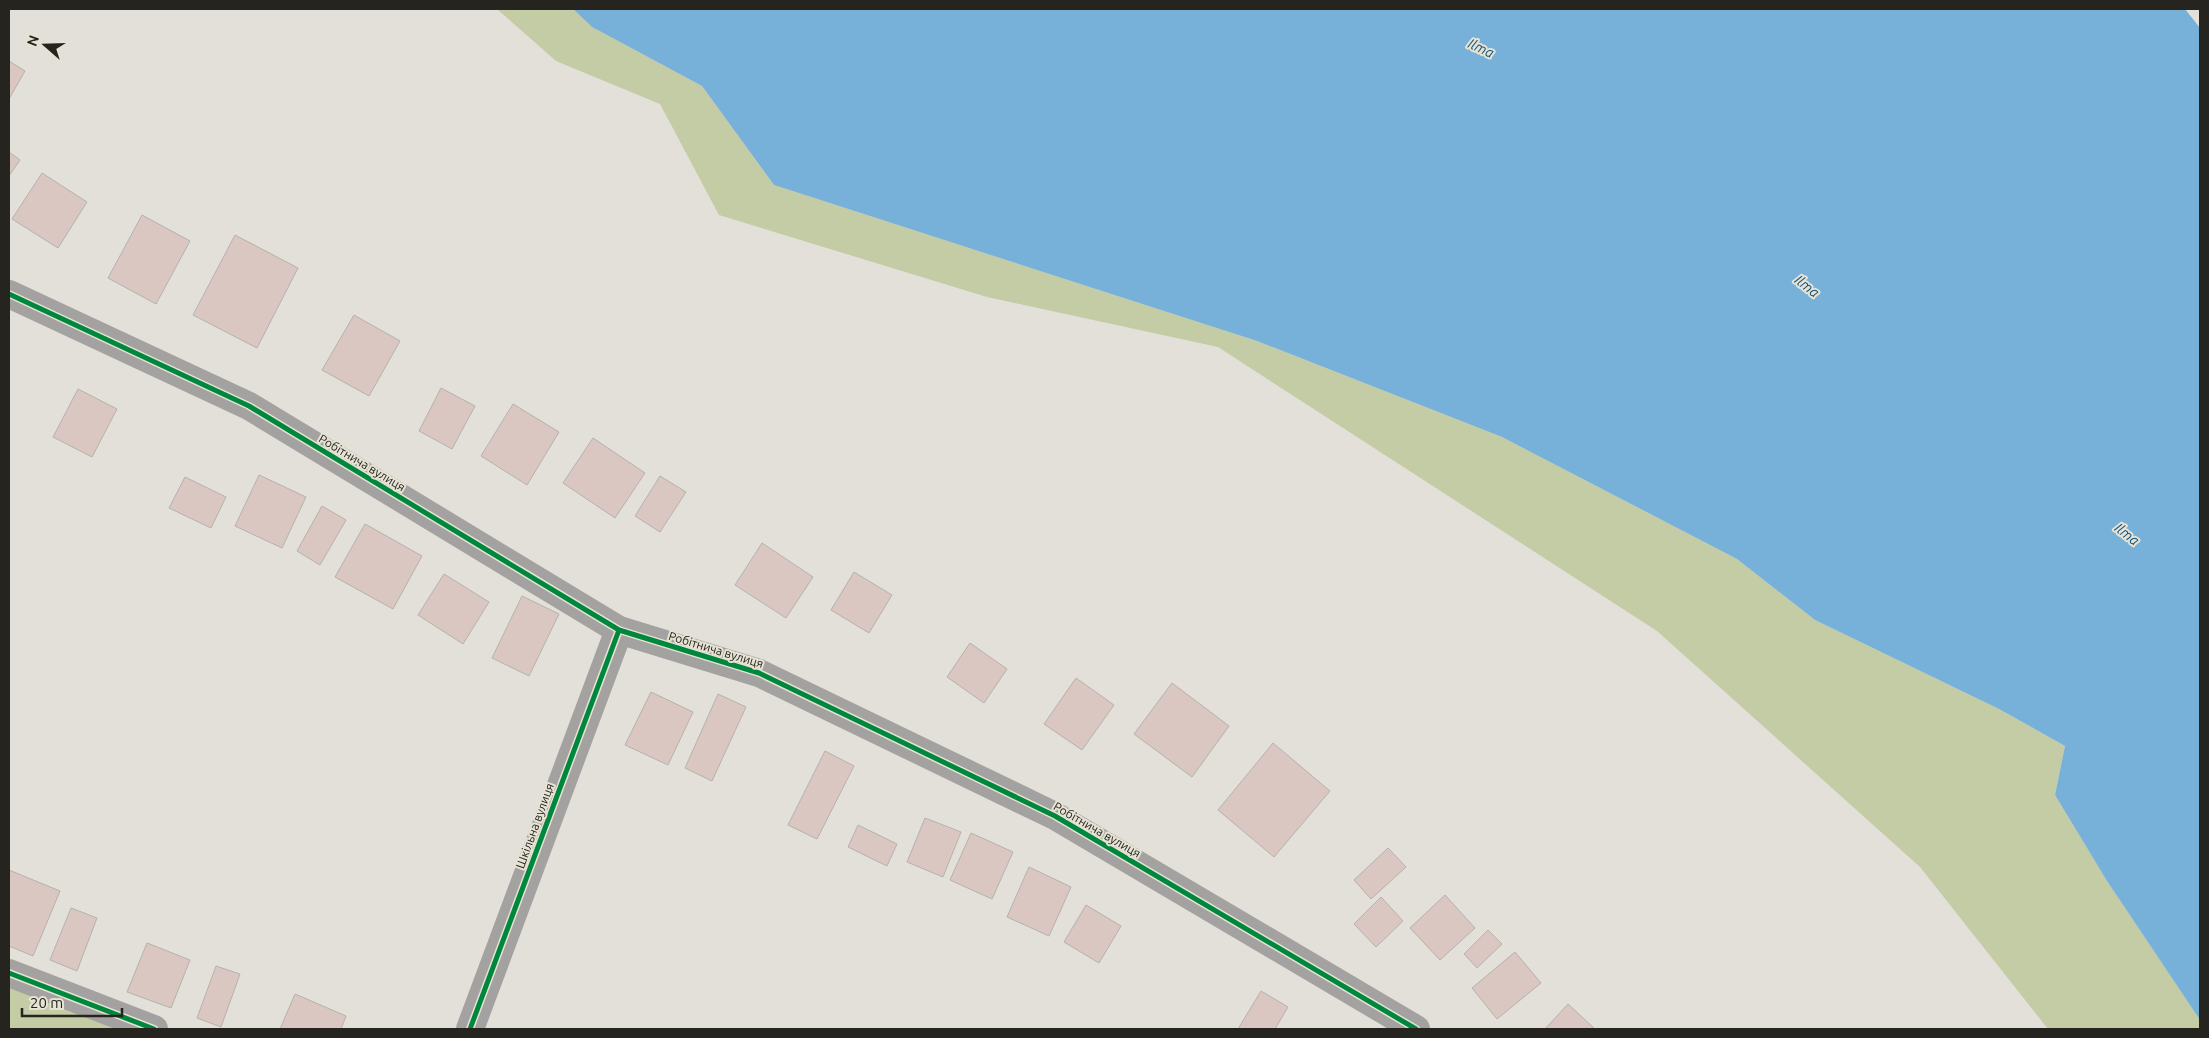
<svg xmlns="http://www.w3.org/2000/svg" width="2209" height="1038" viewBox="0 0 2209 1038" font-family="Ubuntu,sans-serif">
	<rect width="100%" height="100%" fill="#e2e0d9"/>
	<g fill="#c3cca4">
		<path d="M497,9H573L592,27L702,86L774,185L1257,341L1502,437L1737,559L1815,620L1999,709L2065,746L2055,795L2107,881L2200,1020V1029H2048L1920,867L1657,631L1218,347L987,297L719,215L660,104L556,61Z"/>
		<path d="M9,978L138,1029H9Z"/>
	</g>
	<path fill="#77b1d9" d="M573,9H2185L2200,28V1020L2107,881L2055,795L2065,746L1999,709L1815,620L1737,559L1502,437L1257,341L774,185L702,86L592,27Z"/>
	<g fill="#dbc7c1" stroke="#b5b1ad">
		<path d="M9,61L25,71L9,99Z"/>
		<path d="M9,152L20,160L9,176Z"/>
		<path d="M42,173L87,202L58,248L12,219Z"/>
		<path d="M142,215L190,241L156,304L108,278Z"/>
		<path d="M235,235L298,268L257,348L193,315Z"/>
		<path d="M354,315L400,341L369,396L322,370Z"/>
		<path d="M441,388L475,406L452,449L419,431Z"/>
		<path d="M78,389L117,409L92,457L53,437Z"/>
		<path d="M513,404L559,432L527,485L481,456Z"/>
		<path d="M593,438L645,473L615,518L563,483Z"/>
		<path d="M259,475L306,497L282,548L235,526Z"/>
		<path d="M660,476L686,492L660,532L635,516Z"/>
		<path d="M185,477L226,497L211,528L169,508Z"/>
		<path d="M322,506L346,520L320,565L297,551Z"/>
		<path d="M365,524L422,556L393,609L335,577Z"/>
		<path d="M762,543L813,577L786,618L735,585Z"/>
		<path d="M854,572L892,595L869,633L831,610Z"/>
		<path d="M444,574L489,602L463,644L418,615Z"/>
		<path d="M522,596L559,614L529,676L492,658Z"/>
		<path d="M970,643L1007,669L984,703L947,677Z"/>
		<path d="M1076,678L1114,705L1082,750L1044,724Z"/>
		<path d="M1172,683L1229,726L1192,777L1134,734Z"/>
		<path d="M651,692L693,712L668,765L625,745Z"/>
		<path d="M718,694L746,707L712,781L685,768Z"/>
		<path d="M1273,743L1330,791L1274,857L1218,810Z"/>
		<path d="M825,751L854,766L817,839L788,825Z"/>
		<path d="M925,818L961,832L943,877L907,862Z"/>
		<path d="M858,825L897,844L887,866L848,847Z"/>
		<path d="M971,833L1013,852L992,899L950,880Z"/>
		<path d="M1388,848L1406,867L1371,899L1354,880Z"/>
		<path d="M1029,867L1071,887L1049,936L1007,917Z"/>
		<path d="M9,870L60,891L33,956L9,946Z"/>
		<path d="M1445,895L1475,928L1440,960L1410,928Z"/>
		<path d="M1381,897L1403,921L1376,947L1354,924Z"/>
		<path d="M1086,905L1121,926L1099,963L1064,942Z"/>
		<path d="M71,908L97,918L77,971L50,960Z"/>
		<path d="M1488,930L1502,944L1477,968L1464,954Z"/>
		<path d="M147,943L190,960L171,1008L127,992Z"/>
		<path d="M1515,952L1541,983L1497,1019L1472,988Z"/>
		<path d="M216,966L240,974L221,1027L197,1018Z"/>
		<path d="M1261,991L1288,1007L1275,1029H1238Z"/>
		<path d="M295,994L346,1016L341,1029H280Z"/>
		<path d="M1568,1004L1595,1029H1545Z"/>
	</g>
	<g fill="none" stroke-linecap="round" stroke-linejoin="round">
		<g stroke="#a4a2a0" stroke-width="28">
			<path d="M9,294L249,406L619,630L759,673L1055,816L1416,1029"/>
			<path d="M9,973L154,1029"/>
			<path d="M470,1029L619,630"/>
		</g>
		<g stroke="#e6e3d5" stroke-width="8">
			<g id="cycleway">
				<path d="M9,294L249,406L619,630L759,673L1055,816L1416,1029"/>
				<path d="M9,973L154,1029"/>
				<path d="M470,1029L619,630"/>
			</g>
		</g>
		<use href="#cycleway" stroke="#00873e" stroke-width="5"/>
	</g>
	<g text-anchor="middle" stroke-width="4" stroke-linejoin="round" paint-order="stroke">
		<g font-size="12" fill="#25241f" stroke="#e6e3d5">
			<text transform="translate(362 463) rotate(31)" y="4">Робітнича вулиця</text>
			<text transform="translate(716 650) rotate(17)" y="4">Робітнича вулиця</text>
			<text transform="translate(535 826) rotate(-70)" y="4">Шкільна вулиця</text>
			<text transform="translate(1097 830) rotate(30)" y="4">Робітнича вулиця</text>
		</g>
		<g font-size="14" font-style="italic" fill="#14527a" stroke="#e6e3d5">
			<text transform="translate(1481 48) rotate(25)" y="5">Ilma</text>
			<text transform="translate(1807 286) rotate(38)" y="5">Ilma</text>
			<text transform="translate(2127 534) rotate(38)" y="5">Ilma</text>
		</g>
	</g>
	<rect width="2209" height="1038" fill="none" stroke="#25241f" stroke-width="20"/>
	<g transform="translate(45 45) rotate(290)" stroke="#e6e3d5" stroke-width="4" paint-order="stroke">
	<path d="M0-4L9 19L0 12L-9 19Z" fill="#25241f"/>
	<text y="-8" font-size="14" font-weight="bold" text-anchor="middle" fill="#25241f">N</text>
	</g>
	<path d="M22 1008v8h100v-8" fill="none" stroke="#25241f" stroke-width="2.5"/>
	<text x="30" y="1008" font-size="15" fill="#25241f" stroke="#e6e3d5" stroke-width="4" paint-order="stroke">20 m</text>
</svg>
